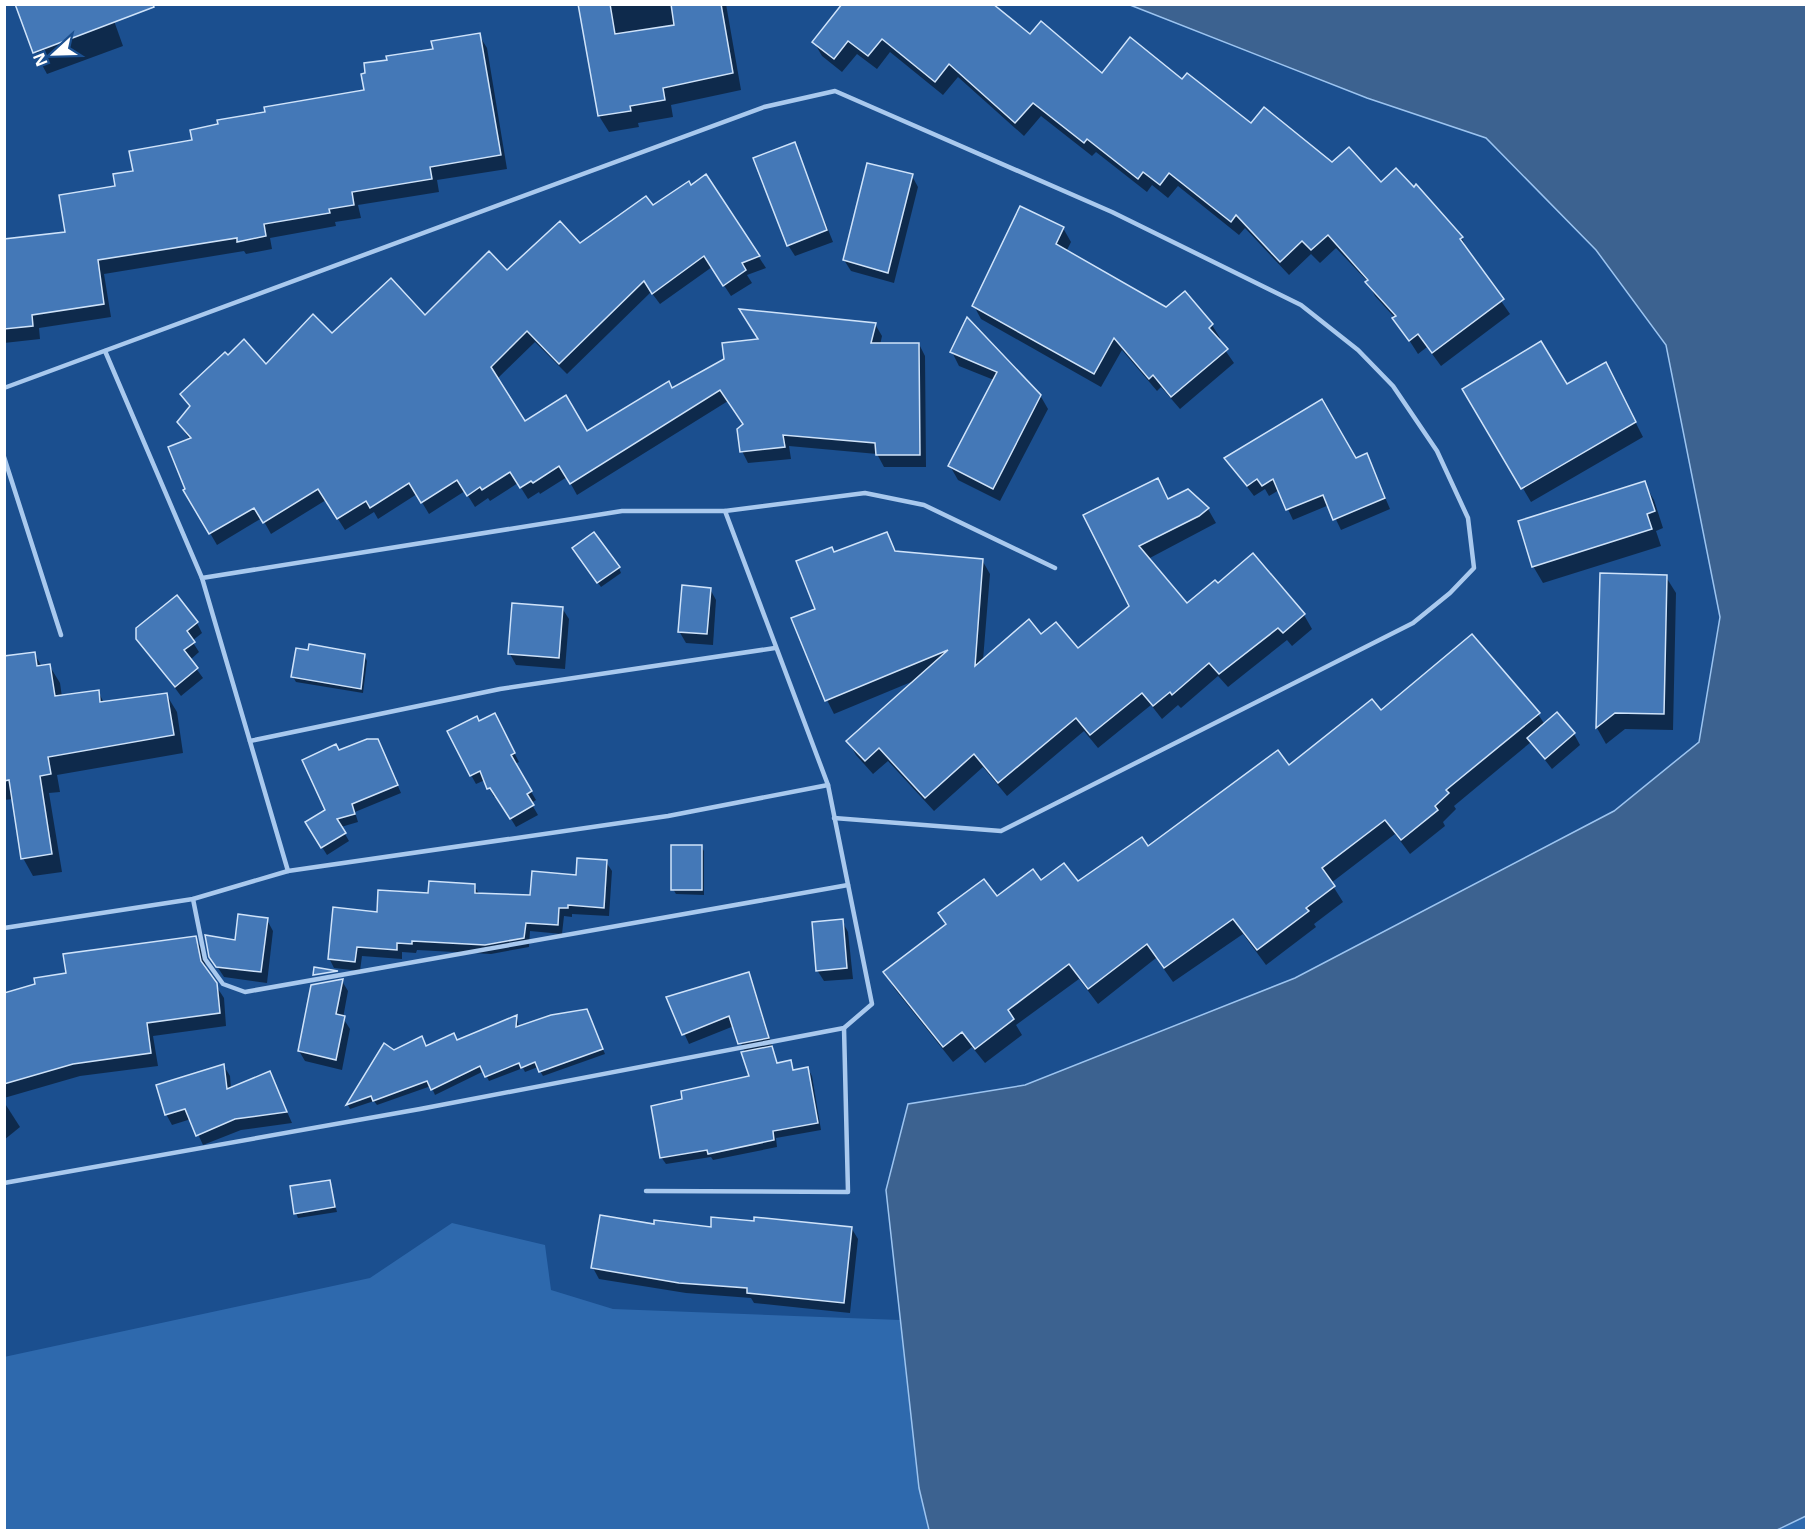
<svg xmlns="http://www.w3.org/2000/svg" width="1811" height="1535" viewBox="0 0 1811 1535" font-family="'Open Sans',sans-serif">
	<rect width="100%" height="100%" fill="#1b4f8f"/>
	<g fill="#2e69ad">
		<path d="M452,1223L545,1245L551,1290L613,1309L900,1320L919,1488L929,1530H5L4,1357L370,1278Z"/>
		<path d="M1806,1516V1530H1777Z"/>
	</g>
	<path fill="#3c6290" stroke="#9cc4f0" stroke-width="1.5" d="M1130,5H1806V1516L1777,1530H929L919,1488L886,1190L908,1104L1025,1085L1295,978L1614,811L1699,742L1720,617L1666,345L1596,250L1486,138L1367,98Z"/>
	<g fill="#0007">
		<path d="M108,4L123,46L47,74L35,52Z"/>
		<path d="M580,4H726L741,90L671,105L673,117L638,123L639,127L609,132L599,116Z"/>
		<path d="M843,4L1030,36L1102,75L1182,81L1251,125L1333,164L1381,184L1462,238L1468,253L1510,314L1441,366L1427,347L1418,354L1395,318L1375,296L1368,282L1336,248L1320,263L1311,254L1289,275L1245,228L1239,235L1178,186L1168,198L1152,185L1147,192L1096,152L1092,156L1041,116L1024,136L958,77L943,95L890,52L877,69L857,54L842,72L822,56L814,42Z"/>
		<path d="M479,35L487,48L507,169L437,180L439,192L358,205L361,218L335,222L336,226L270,238L272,249L246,254L244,251L104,274L111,317L39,328L40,339L4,343V240L67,233L134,172L194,141L366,92L388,61L435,51Z"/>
		<path d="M794,144L833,242L795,256L788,245Z"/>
		<path d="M706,176L766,268L747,275L752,283L731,296L712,267L660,304L651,292L567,374L535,342L497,379L524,423L587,433L672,390L875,324L882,336L880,345L919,344L925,356L926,467H884L877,454L789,446L791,459L748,463L742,451L744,425L728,401L577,495L567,477L540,494L539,492L528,499L518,483L490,501L488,498L475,507L465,491L429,514L417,494L378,519L374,512L345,530L326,500L271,534L262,518L217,545L185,490L190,440L178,422L190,408L182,395L228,357L266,366L332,335L425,317L507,272L580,245L690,187Z"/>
		<path d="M912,176L918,187L894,283L851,271L844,260Z"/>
		<path d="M1063,228L1071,242L1066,252L1167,309L1185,293L1212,325L1220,338L1218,340L1234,363L1180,409L1161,387L1157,391L1122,350L1101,387L981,319L974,306Z"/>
		<path d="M967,320L1040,395L1048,409L1000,501L958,480L950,466L994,380L959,366L952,352Z"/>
		<path d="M1613,378L1643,437L1531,502L1464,389L1567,386Z"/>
		<path d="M1367,455L1390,509L1341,530L1329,505L1293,520L1279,490L1269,496L1265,489L1254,496L1226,459L1356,460Z"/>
		<path d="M1644,483L1654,500L1663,528L1656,531L1661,546L1543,583L1533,566Z"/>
		<path d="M1187,491L1208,509L1216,523L1148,559L1187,605L1218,585L1252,555L1304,615L1312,629L1292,646L1287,640L1228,687L1218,676L1181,708L1178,705L1162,719L1151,705L1098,748L1084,731L1007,796L983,767L934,811L888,761L873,774L856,755L848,741L916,680L834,714L827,700L817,609L834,553L887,534L897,553L982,560L990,574L983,660L1041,636L1078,650L1130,606L1085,516L1168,500Z"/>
		<path d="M577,553L619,568L621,573L601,587Z"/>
		<path d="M1601,575L1666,577L1676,593L1673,730L1625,729L1606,744L1597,728Z"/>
		<path d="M710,589L716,600L713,645L686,643L679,631Z"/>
		<path d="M562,608L569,619L565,669L516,665L510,654Z"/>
		<path d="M197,623L202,633L192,641L199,652L190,660L203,678L181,696L138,639Z"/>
		<path d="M309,651L364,655L367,661L363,693L296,682L293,677Z"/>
		<path d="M34,653L42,667L49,665L60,683L62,697L98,691L104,703L166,694L177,712L183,753L57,775L60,792L49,793L62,872L33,876L23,858L13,799L4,800V658Z"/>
		<path d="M1380,712L1538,714L1545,725L1574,734L1580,745L1552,769L1531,742L1454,806L1456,809L1443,822L1445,826L1410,854L1395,834L1331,883L1343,902L1314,924L1316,927L1266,965L1243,934L1173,982L1156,958L1098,1004L1079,979L1016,1025L1022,1035L985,1063L972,1047L953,1062L894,988L885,972L946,925L940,914L997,898L1041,882L1078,883L1147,848Z"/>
		<path d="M479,723L499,724L519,762L515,764L536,800L531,803L538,815L516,827L497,796L494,797L485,780L476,784L471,775Z"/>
		<path d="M378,740L401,793L355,812L358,822L341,827L349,841L327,855L307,823L327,811L339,751Z"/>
		<path d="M701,846L704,851V895L676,894L673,889Z"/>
		<path d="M606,862L612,871L609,916L572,914V917L564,916L562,934L530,931L529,947L491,954L417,950L416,953L402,952V959L362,956L360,971L334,968L329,958L379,913L430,895L474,885L479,894L531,896Z"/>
		<path d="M267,920L273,931L267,983L224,977L211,957Z"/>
		<path d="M842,921L848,932L853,979L824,981L817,970Z"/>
		<path d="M195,937L202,950L207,972L224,998L226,1026L153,1036L158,1066L80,1076L4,1098V994Z"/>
		<path d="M748,973L753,983L778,1065L790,1062L795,1071L808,1069L812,1076L821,1130L776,1138L777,1147L713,1160L711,1157L666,1164L661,1157L684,1101L751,1077L745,1053L734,1026L689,1044L668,998Z"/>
		<path d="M342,981L348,991L343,1018L350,1029L342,1070L305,1061L299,1051Z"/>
		<path d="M589,1016L605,1054L543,1076L538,1067L525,1072L523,1068L489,1081L484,1071L435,1095L431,1086L377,1105L374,1101L350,1109L348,1105L384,1045L394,1052L457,1041L517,1017L519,1028Z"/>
		<path d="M224,1066L230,1076L231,1089L270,1073L292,1123L241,1130L203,1145L191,1119L172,1125L166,1114Z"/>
		<path d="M4,1102L20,1127L4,1140Z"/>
		<path d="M329,1181L337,1212L298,1218L296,1213Z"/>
		<path d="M655,1225L712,1229H852L858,1239L850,1313L754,1303L751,1298L686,1293L599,1279L593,1268Z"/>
	</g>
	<g fill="#4478b7" stroke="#cfe3fa" stroke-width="1.5">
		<path d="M15,4H153L154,7L33,53Z"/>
		<path d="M578,4H610L615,34L674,25L671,4H721L733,73L663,88L665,100L630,106L631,111L598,116Z"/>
		<path d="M842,4H993L1030,34L1041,21L1102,73L1130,37L1182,79L1187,73L1251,123L1264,107L1332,162L1349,147L1381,182L1396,168L1414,187L1416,184L1463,237L1460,239L1504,299L1432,353L1418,334L1409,341L1392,318L1396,316L1365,282L1368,280L1328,235L1311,250L1302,241L1280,262L1236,215L1231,222L1169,173L1160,185L1143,172L1138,179L1087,139L1084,143L1033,103L1015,123L949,64L935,82L882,39L868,56L848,41L834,59L812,42Z"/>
		<path d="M480,33L501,155L430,167L432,179L352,192L354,205L329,209L330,213L264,224L266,236L237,242V238L98,260L104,304L32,315L33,326L4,329V239L65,232L59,195L115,186L113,174L133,171L129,151L192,140L190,130L218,124L217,120L265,112L264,107L364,90L361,74L365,73L364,63L387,60L386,56L433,49L431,41Z"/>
		<path d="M795,142L827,230L787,246L753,158Z"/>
		<path d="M867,163L913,174L888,273L843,260Z"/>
		<path d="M706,174L760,256L742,263L746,270L723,286L704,256L652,294L644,281L559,364L527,331L491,367L525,421L566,395L587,431L669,381L672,388L724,359L722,343L758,339L739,309L876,323L871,343H919L920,455H876L875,443L783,435L785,447L740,452L737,429L743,424L720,390L570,484L559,466L533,483L531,481L520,488L510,472L482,490L480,487L467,496L457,480L421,503L409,483L370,508L366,501L337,519L318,489L263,523L254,508L209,534L183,490L185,489L168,447L191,438L177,422L190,406L180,394L225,352L228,355L244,339L266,364L313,314L332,333L391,278L425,315L489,251L507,270L560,221L580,243L646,196L653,205L689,181L691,185Z"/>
		<path d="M1020,206L1064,227L1056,244L1166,307L1185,291L1213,324L1209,328L1228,349L1171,397L1153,375L1149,379L1114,338L1094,374L972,306Z"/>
		<path d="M967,317L1041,395L993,489L948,466L997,372L950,352Z"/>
		<path d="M1541,341L1567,384L1606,362L1636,422L1521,489L1462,389Z"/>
		<path d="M1322,399L1356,458L1367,453L1385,498L1333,520L1323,495L1286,510L1273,479L1262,486L1257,479L1247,486L1224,458Z"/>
		<path d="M1158,478L1168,499L1188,489L1209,508L1199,516L1139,546L1187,603L1215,580L1218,583L1253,553L1305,614L1283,633L1278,628L1219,674L1209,663L1172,695L1170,692L1153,706L1142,693L1090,735L1076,718L998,783L974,754L925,798L879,748L865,761L846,741L948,650L825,701L791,618L815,609L796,561L832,547L834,552L887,532L895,551L983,559L975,666L1029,619L1041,634L1056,622L1078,648L1129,606L1083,515Z"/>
		<path d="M1645,481L1655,511L1647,514L1652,529L1532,567L1518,521Z"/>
		<path d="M594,532L620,567L597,583L572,548Z"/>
		<path d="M1600,573L1667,575L1664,714L1615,713L1596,728Z"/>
		<path d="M682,585L711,588L707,634L678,632Z"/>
		<path d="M177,595L198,622L187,631L195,642L184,650L198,668L175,687L136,639V628Z"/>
		<path d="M512,603L563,607L559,658L508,654Z"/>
		<path d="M1472,634L1540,713L1446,790L1449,793L1435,806L1438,810L1401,840L1385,820L1322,868L1335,886L1306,908L1309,911L1257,950L1233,919L1164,968L1147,944L1088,989L1069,964L1008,1010L1014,1019L975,1049L962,1032L943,1047L883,972L946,924L938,913L984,879L997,896L1033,869L1041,880L1064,863L1078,881L1142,837L1148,846L1278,750L1289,765L1372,699L1381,710Z"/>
		<path d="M309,644L365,654L361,689L291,677L296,648L308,650Z"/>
		<path d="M35,652L37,666L50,664L55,696L99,690L100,702L167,693L174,735L48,757L51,774L40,776L52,854L21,859L9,780L4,781V656Z"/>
		<path d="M1557,712L1575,733L1545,759L1527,738Z"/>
		<path d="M495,713L515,753L511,755L532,791L527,794L534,805L510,819L490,788L487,789L480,771L470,776L447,731L477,716L479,721Z"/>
		<path d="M367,739H378L398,785L352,804L355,814L337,819L346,833L321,848L305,822L325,810L302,760L336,744L339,750Z"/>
		<rect x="671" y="845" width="31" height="45"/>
		<path d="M577,858L607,860L604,908L568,905V908H559L558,925L526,923L524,938L485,945L412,941V944L397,943V950L357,947L355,962L328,959L333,907L377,912L378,890L428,893L429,881L475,884V893L530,895L532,871L576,875Z"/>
		<path d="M238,914L268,918L261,972L216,967L209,957L205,935L235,940Z"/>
		<path d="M843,919L847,968L816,971L812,922Z"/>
		<path d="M196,936L201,961L217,983L220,1013L147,1023L151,1053L73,1064L4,1084V993L35,984L34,978L66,973L63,954Z"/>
		<path d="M314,967L338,971L313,975Z"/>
		<path d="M749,972L769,1038L738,1044L729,1016L682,1035L666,997Z"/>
		<path d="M343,979L336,1014L345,1016L336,1060L298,1051L311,985Z"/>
		<path d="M587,1009L603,1049L539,1072L535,1062L521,1068L519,1063L485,1077L480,1066L431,1090L427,1081L373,1101L371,1096L346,1105L384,1043L394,1050L422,1036L426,1046L454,1033L457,1040L517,1015L516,1027L551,1015Z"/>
		<path d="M772,1046L777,1063L791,1060L793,1070L808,1067L818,1123L773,1131L774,1140L708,1154L707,1150L660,1158L651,1106L682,1099L681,1091L749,1076L741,1052Z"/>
		<path d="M224,1064L227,1089L270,1071L287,1112L235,1119L196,1136L185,1109L165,1115L156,1085Z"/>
		<path d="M330,1180L335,1207L294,1214L290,1186Z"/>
		<path d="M600,1215L654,1224V1220L711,1227V1217L754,1221V1217L852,1227L844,1303L747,1293V1288L679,1283L591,1268Z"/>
	</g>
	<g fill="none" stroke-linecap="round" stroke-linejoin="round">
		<g stroke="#a9c9ee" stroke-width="4.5">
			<path d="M105,351L202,578"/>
			<path d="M4,388L764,107L835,91L1112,212L1301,305L1358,350L1393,386L1437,451L1468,518L1474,568L1450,593L1413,623L1001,831L834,818"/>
			<path d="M4,457L61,635"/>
			<path d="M725,511L865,493L924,505L1055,568"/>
			<path d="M250,741L500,689L775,648"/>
			<path d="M288,871L202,578L622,511H725L828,785"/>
			<path d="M193,899L205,959L223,984L245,992L848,885"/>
			<path d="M4,928L193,899L288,871L668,816L828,785L872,1004L844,1028L420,1109L4,1183"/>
			<path d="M646,1191L848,1192L844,1028"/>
		</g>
	</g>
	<rect width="1811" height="1535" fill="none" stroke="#ffffff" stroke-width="12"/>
	<g transform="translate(54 54) rotate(248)" stroke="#1b4f8f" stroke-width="4.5" paint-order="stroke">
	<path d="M0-4.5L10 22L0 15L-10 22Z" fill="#ffffff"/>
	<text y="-9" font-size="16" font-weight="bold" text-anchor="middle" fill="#ffffff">N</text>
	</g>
</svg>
